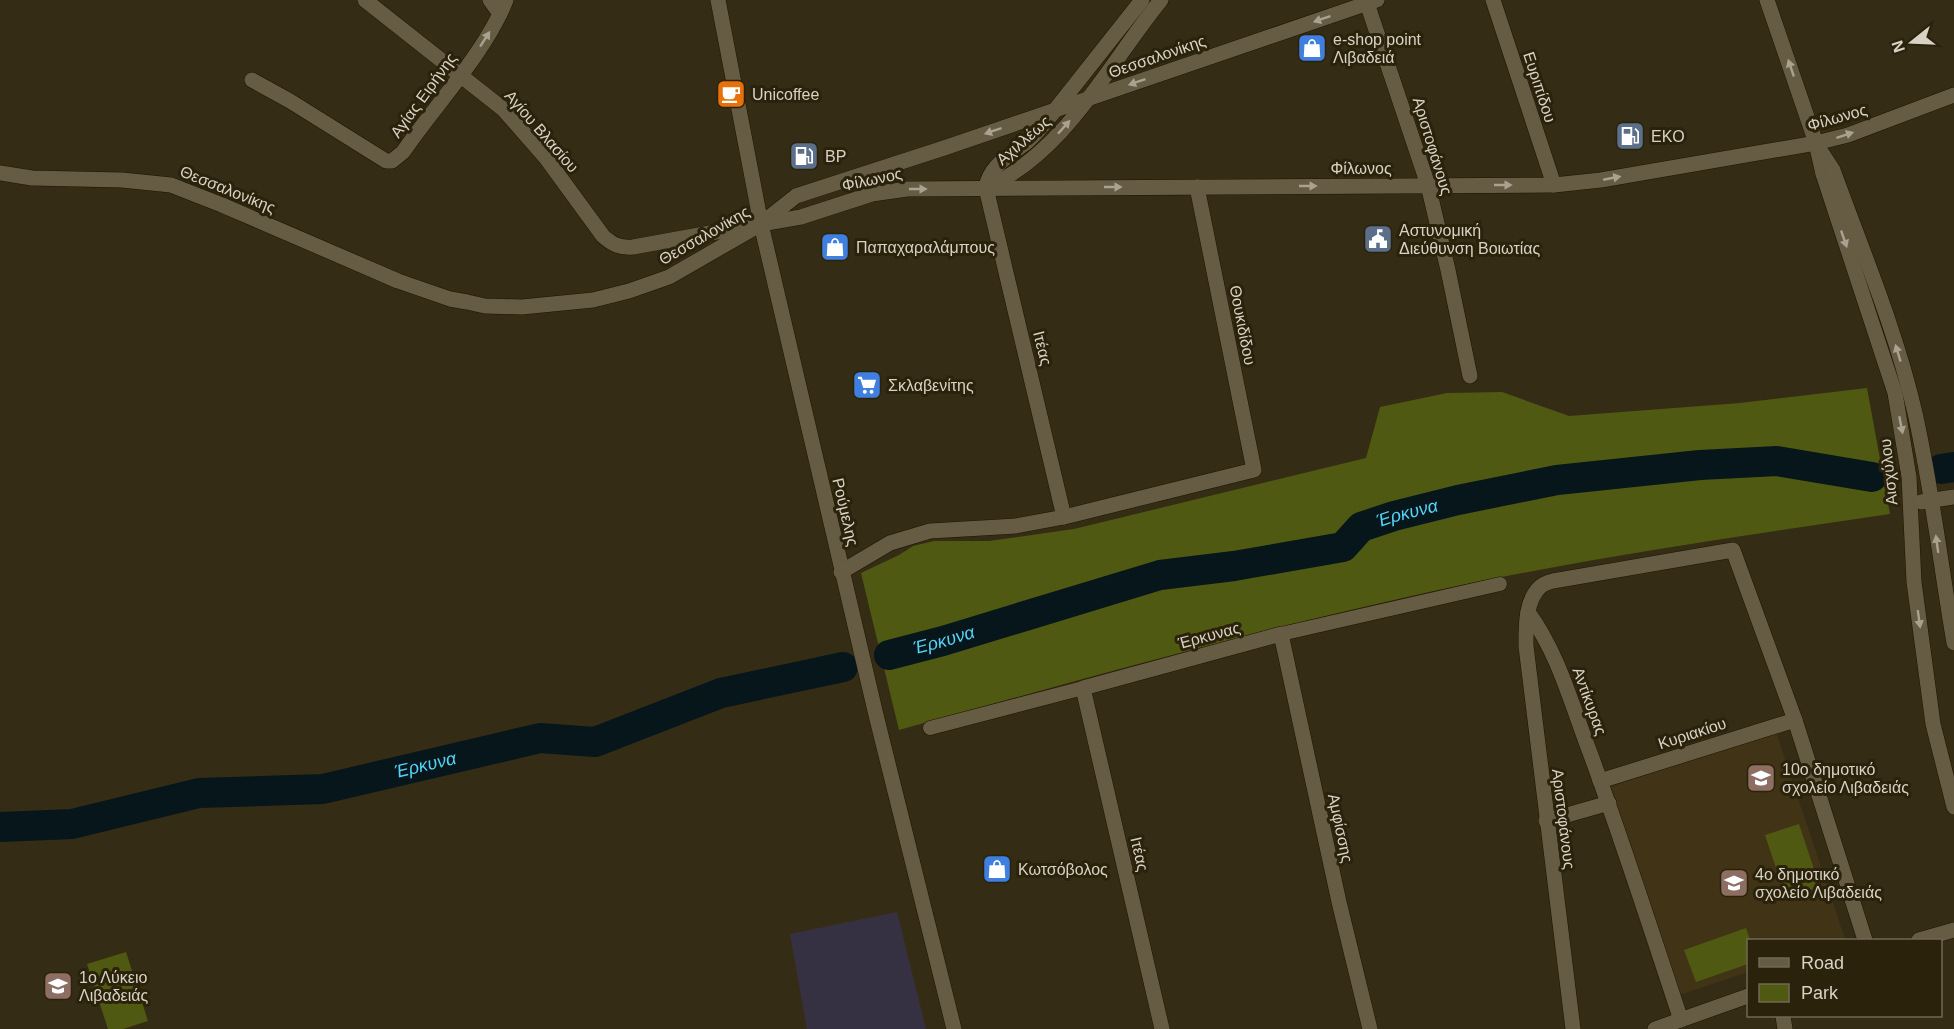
<svg xmlns="http://www.w3.org/2000/svg" width="1954" height="1029" viewBox="0 0 1954 1029" font-family="Helvetica,sans-serif">
	<rect width="100%" height="100%" fill="#352c15"/>
	<path fill="#413416" d="M1775,729L1845,939L1839,940H1748V972L1679,995L1610,787Z"/>
	<path fill="#363142" d="M897,912L926,1029H807L790,934Z"/>
	<g fill="#505911">
		<path d="M1867,388L1890,514C1739,536 1587,558 1438,590C1256,630 1078,680 899,730L861,573L899,555L913,546L934,541H989L1074,529L1366,458L1380,407L1447,393L1502,392L1569,416L1740,403Z"/>
		<path d="M1799,824L1820,887L1786,898L1765,835Z"/>
		<path d="M1746,928L1750,940H1748V964L1696,982L1684,950Z"/>
		<path d="M126,952L148,1021L123,1029H108L87,964Z"/>
	</g>
	<g fill="none" stroke-linecap="round" stroke-linejoin="round">
		<g stroke="#06161b" stroke-width="30">
			<path d="M1941,469L1954,467"/>
			<path id="s1" d="M889,655L943,641L1160,575L1234,566L1343,547L1361,527L1394,516L1458,500L1557,480L1700,465L1777,461L1872,477"/>
			<path id="s2" d="M0,827L72,824L199,793L323,789L540,738L595,742L721,693L843,667"/>
		</g>
		<g stroke="#1d1401" stroke-width="15">
			<g id="pedestrian">
				<path d="M1281,634L1500,584"/>
				<path d="M930,728L1083,688"/>
			</g>
		</g>
		<g stroke="#1d1401" stroke-width="16">
			<g id="minor">
				<path d="M365,0L503,109L546,158L603,236C613,245 620,248 633,247L760,224"/>
				<path d="M490,0L500,14"/>
				<path d="M718,0L761,224L876,715L954,1029"/>
				<path d="M1366,0L1428,185L1448,270L1470,376"/>
				<path d="M1493,0L1554,185"/>
				<path d="M1767,0L1816,143L1823,174L1895,393L1909,477L1914,582L1933,724L1954,807"/>
				<path d="M252,80L290,101L386,161H392L403,152C435,105 486,52 506,0"/>
				<path d="M1822,153L1833,170C1862,250 1896,330 1915,413C1932,489 1941,567 1954,643"/>
				<path d="M986,188C1066,152 1108,65 1161,0"/>
				<path d="M1921,502L1954,497"/>
				<path d="M1064,517L986,188C989,165 1011,155 1027,142C1034,136 1039,130 1044,124L1142,0"/>
				<path d="M841,572L890,543L930,531L1016,526L1064,517L1254,470L1197,187"/>
				<path d="M1528,612C1558,653 1571,703 1589,750C1622,839 1651,930 1681,1020"/>
				<path d="M1600,781L1795,720"/>
				<path d="M1546,821L1609,803"/>
				<path d="M1919,940L1954,930"/>
				<path d="M1783,1016L1785,1029"/>
				<path d="M1162,1029L1083,688L1281,634L1339,902L1370,1029"/>
				<path d="M1573,1029L1526,646C1526,628 1525,601 1540,587C1543,584 1549,582 1553,581L1733,550L1795,720L1865,940"/>
				<path d="M1655,1029L1748,996"/>
			</g>
		</g>
		<g stroke="#1d1401" stroke-width="16">
			<g id="secondary">
				<path d="M0,173L32,178L122,180L171,185L222,205L398,281L450,299L467,302L485,306L522,307L593,300L629,291L669,277L761,224L796,196L944,148L1377,0"/>
				<path d="M761,224L801,217L872,194L907,189L1554,185L1601,180L1816,143L1848,135L1954,95"/>
			</g>
		</g>
		<use href="#pedestrian" stroke="#665b43" stroke-width="14"/>
		<use href="#minor" stroke="#665b43" stroke-width="15"/>
		<use href="#secondary" stroke="#665b43" stroke-width="15"/>
	</g>
	<defs><path id="oneway-solid" d="M-6-.8H1V-3.2L6.5 0L1 3.2V.8H-6Z" transform="scale(1.5)"/></defs>
	<g fill="#aaa291">
		<use href="#oneway-solid" transform="translate(1322 19) rotate(161)"/>
		<use href="#oneway-solid" transform="translate(485 39) rotate(-57)"/>
		<use href="#oneway-solid" transform="translate(1791 68) rotate(-109)"/>
		<use href="#oneway-solid" transform="translate(1137 82) rotate(161)"/>
		<use href="#oneway-solid" transform="translate(1064 127) rotate(-48)"/>
		<use href="#oneway-solid" transform="translate(993 131) rotate(161)"/>
		<use href="#oneway-solid" transform="translate(1845 135) rotate(-18)"/>
		<use href="#oneway-solid" transform="translate(1612 178) rotate(-11)"/>
		<use href="#oneway-solid" transform="translate(1503 185)"/>
		<use href="#oneway-solid" transform="translate(1308 186)"/>
		<use href="#oneway-solid" transform="translate(1113 187)"/>
		<use href="#oneway-solid" transform="translate(918 189)"/>
		<use href="#oneway-solid" transform="translate(1844 239) rotate(71)"/>
		<use href="#oneway-solid" transform="translate(1898 353) rotate(-107)"/>
		<use href="#oneway-solid" transform="translate(1901 425) rotate(79)"/>
		<use href="#oneway-solid" transform="translate(1937 544) rotate(-98)"/>
		<use href="#oneway-solid" transform="translate(1919 619) rotate(82)"/>
	</g>
	<defs>
		<g id="shop-square" transform="scale(1.5)"><rect x="-9" y="-9" width="18" height="18" rx="4" fill="#3f7fe0" stroke="#2b220b"/><path d="M-5-2.5h2.3a2.7 3.5 0 0 1 5.4 0H5L5.5 6h-11ZM-1.5-2.5h3a1.5 2.3 0 0 0-3 0Z" fill="#fff"/></g>
		<g id="cafe-square" transform="scale(1.5)"><rect x="-9" y="-9" width="18" height="18" rx="4" fill="#e8710a" stroke="#2b220b"/><path d="M-5.5-4.5H6V0H3Q3 3.5 0 3.5H-2.5Q-5.5 3.5-5.5 0ZM3-3.2v2h1.7v-2ZM-6 4.5H4V6H-6Z" fill="#fff"/></g>
		<g id="fuel-square" transform="scale(1.5)"><rect x="-9" y="-9" width="18" height="18" rx="4" fill="#5c6f8a" stroke="#2b220b"/><path d="M-5.5-6h7V0h2V4h1.3V-2.5L3-4.5l.8-.8L6-3V5H2.5V1h-1V6h-7ZM-4.2-4.7v3.2H.2V-4.7Z" fill="#fff"/></g>
		<g id="civic-square" transform="scale(1.5)"><rect x="-9" y="-9" width="18" height="18" rx="4" fill="#5c6f8a" stroke="#2b220b"/><path d="M-.6-6.5H3V-4.5H.6V-3L4-1V1h2V6H-6V1h2V-1L-.6-3ZM-1.2 2.5V6h2.4V2.5Z" fill="#fff"/></g>
		<g id="supermarket-square" transform="scale(1.5)"><rect x="-9" y="-9" width="18" height="18" rx="4" fill="#3f7fe0" stroke="#2b220b"/><path d="M-6-5.5h2.5l.6 2H6L4.5 2H-2.5L-4.4-4H-6ZM-1.5 3.2a1.3 1.3 0 1 0 .1 0ZM3 3.2a1.3 1.3 0 1 0 .1 0Z" fill="#fff"/></g>
		<g id="school-square" transform="scale(1.5)"><rect x="-9" y="-9" width="18" height="18" rx="4" fill="#8d6e63" stroke="#2b220b"/><path d="M0-5L7-2L0 1L-7-2ZM-4 1L0 2.5L4 1V4Q0 6-4 4Z" fill="#fff"/></g>
	</defs>
	<g fill-rule="evenodd">
		<use href="#shop-square" x="1312" y="48"/>
		<use href="#cafe-square" x="731" y="94"/>
		<use href="#fuel-square" x="1630" y="136"/>
		<use href="#fuel-square" x="804" y="156"/>
		<use href="#civic-square" x="1378" y="239"/>
		<use href="#shop-square" x="835" y="247"/>
		<use href="#supermarket-square" x="867" y="385"/>
		<use href="#school-square" x="1761" y="778"/>
		<use href="#shop-square" x="997" y="869"/>
		<use href="#school-square" x="1734" y="883"/>
		<use href="#school-square" x="58" y="986"/>
	</g>
	<g text-anchor="middle" stroke-width="6" stroke-linejoin="round" paint-order="stroke">
		<g font-size="16" fill="#d8d2c5" stroke="#2b220b" text-anchor="start">
			<text x="1333" y="45">e-shop point<tspan x="1333" dy="18">Λιβαδειά</tspan></text>
			<text x="752" y="100">Unicoffee</text>
			<text x="1651" y="142">EKO</text>
			<text x="825" y="162">BP</text>
			<text x="1399" y="236">Αστυνομική<tspan x="1399" dy="18">Διεύθυνση Βοιωτίας</tspan></text>
			<text x="856" y="253">Παπαχαραλάμπους</text>
			<text x="888" y="391">Σκλαβενίτης</text>
			<text x="1782" y="775">10ο δημοτικό<tspan x="1782" dy="18">σχολείο Λιβαδειάς</tspan></text>
			<text x="1018" y="875">Κωτσόβολος</text>
			<text x="1755" y="880">4ο δημοτικό<tspan x="1755" dy="18">σχολείο Λιβαδειάς</tspan></text>
			<text x="79" y="983">1ο Λύκειο<tspan x="79" dy="18">Λιβαδειάς</tspan></text>
		</g>
		<g font-size="16" fill="#d8d2c5" stroke="#2b220b">
			<text transform="translate(1157 56) rotate(-19)" y="6">Θεσσαλονίκης</text>
			<text transform="translate(1540 87) rotate(72)" y="6">Ευριπίδου</text>
			<text transform="translate(423 95) rotate(-54)" y="6">Αγίας Ειρήνης</text>
			<text transform="translate(1837 117) rotate(-16)" y="6">Φίλωνος</text>
			<text transform="translate(542 131) rotate(49)" y="6">Αγίου Βλασίου</text>
			<text transform="translate(1023 140) rotate(-41)" y="6">Αχιλλέως</text>
			<text transform="translate(1433 146) rotate(73)" y="6">Αριστοφάνους</text>
			<text x="1361" y="174">Φίλωνος</text>
			<text transform="translate(872 179) rotate(-12)" y="6">Φίλωνος</text>
			<text transform="translate(228 189) rotate(22)" y="6">Θεσσαλονίκης</text>
			<text transform="translate(704 235) rotate(-30)" y="6">Θεσσαλονίκης</text>
			<text transform="translate(1243 325) rotate(79)" y="6">Θουκιδίδου</text>
			<text transform="translate(1043 348) rotate(76)" y="6">Ιτέας</text>
			<text transform="translate(1888 472) rotate(-96)" y="6">Αισχύλου</text>
			<text transform="translate(846 512) rotate(77)" y="6">Ρούμελης</text>
			<text transform="translate(1209 635) rotate(-15)" y="6">Έρκυνας</text>
			<text transform="translate(1590 701) rotate(70)" y="6">Αντίκυρας</text>
			<text transform="translate(1692 733) rotate(-18)" y="6">Κυριακίου</text>
			<text transform="translate(1564 819) rotate(83)" y="6">Αριστοφάνους</text>
			<text transform="translate(1341 828) rotate(78)" y="6">Αμφίσσης</text>
			<text transform="translate(1140 854) rotate(77)" y="6">Ιτέας</text>
		</g>
		<g font-size="18" font-style="italic" fill="#55d2f6" stroke="#2b220b">
			<text dy="6" stroke="none"><textPath href="#s1" startOffset="543">Έρκυνα</textPath></text>
			<text dy="6" stroke="none"><textPath href="#s1" startOffset="57">Έρκυνα</textPath></text>
			<text dy="6" stroke="none"><textPath href="#s2" startOffset="432">Έρκυνα</textPath></text>
		</g>
	</g>
	<rect x="1747" y="939" width="195" height="78" fill="#2b220b" stroke="#706855" stroke-width="1.5"/>
	<rect x="1759" y="958" width="30" height="9" fill="#665b43" stroke="#706855" stroke-width="1.5"/>
	<text x="1801" y="969" font-size="18" fill="#d8d2c5">Road</text>
	<rect x="1759" y="984" width="30" height="18" fill="#505911" stroke="#706855" stroke-width="1.5"/>
	<text x="1801" y="999" font-size="18" fill="#d8d2c5">Park</text>
	<g transform="translate(1912 42) rotate(252)" stroke="#2b220b" stroke-width="4.5" paint-order="stroke">
	<path d="M0-4.5L10 22L0 15L-10 22Z" fill="#d8d2c5"/>
	<text y="-9" font-size="16" font-weight="bold" text-anchor="middle" fill="#d8d2c5">N</text>
	</g>
</svg>
